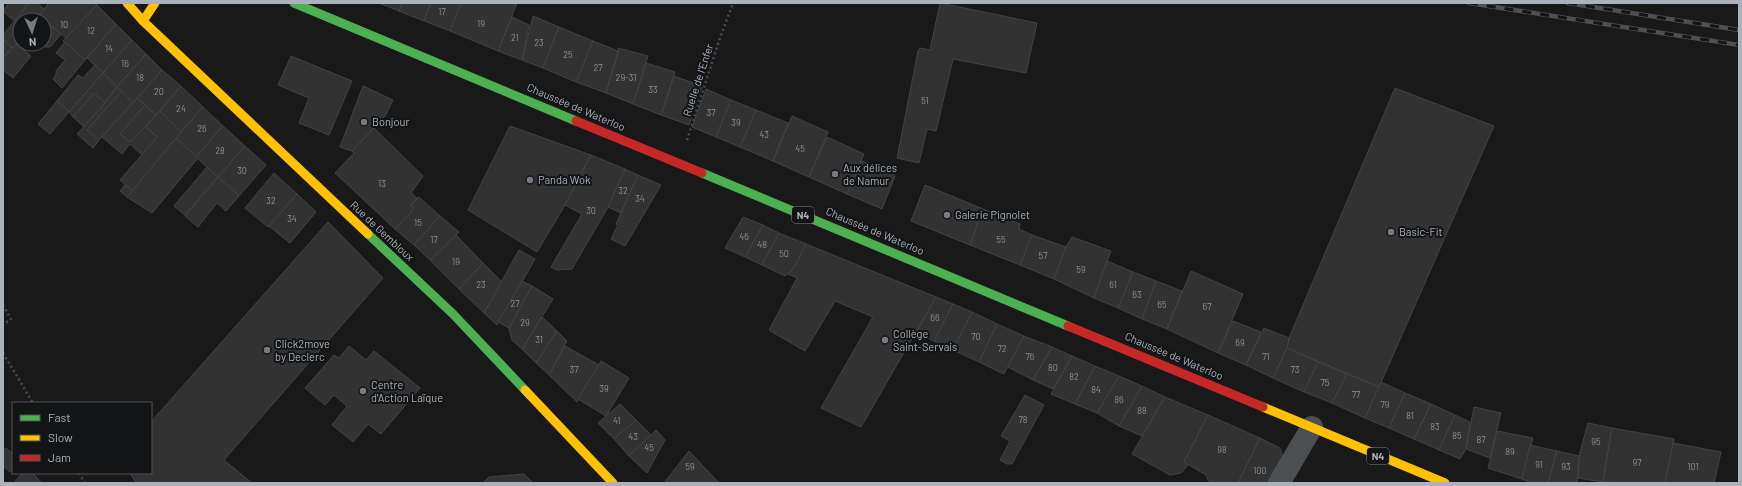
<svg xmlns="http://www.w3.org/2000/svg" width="1742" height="486" viewBox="0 0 1742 486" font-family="Barlow,sans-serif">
	<rect width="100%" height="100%" fill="#191919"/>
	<g fill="#323233" stroke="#414445">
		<path d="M9,3H29L14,21L3,11Z"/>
		<path d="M29,3H37L44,9L37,20H20V40L13,48L3,40V35Z"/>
		<path d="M49,3H95L97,5L66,38L39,15Z"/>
		<path d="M379,3H403L399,11Z"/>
		<path d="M403,3H431L424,21L399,11Z"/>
		<path d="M431,3H461L450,31L424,21Z"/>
		<path d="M461,3H517L498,51L450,31Z"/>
		<path d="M940,3L1037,23L1026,73L953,59L936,131L927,129L919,163L897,158L918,51L920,48L930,50Z"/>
		<path d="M97,5L116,24L85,60L63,41Z"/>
		<path d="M533,16L559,27L543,68L522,60Z"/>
		<path d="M40,17L61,34L50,47H45L42,44H44V20H37Z"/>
		<path d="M512,17L529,25L522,60L498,51Z"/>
		<path d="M116,24L132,40L103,73L87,58Z"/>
		<path d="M559,27L593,41L576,82L543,68Z"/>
		<path d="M3,40L12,47L3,58Z"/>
		<path d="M132,40L146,54L117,87L103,73Z"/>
		<path d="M593,41L618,51L606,93L576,82Z"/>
		<path d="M65,42L85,60L62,88L53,79L56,75V71L65,60L56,53Z"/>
		<path d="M17,44L31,56L13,78L3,70V58Z"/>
		<path d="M618,48L648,56L633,104L606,93L618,53Z"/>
		<path d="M146,54L162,70L133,103L117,87Z"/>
		<path d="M291,56L352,81L329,135L299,123L309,98L278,85Z"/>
		<path d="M646,63L675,72L661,115L633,104Z"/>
		<path d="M95,65L103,73L69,112L57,101L78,75L83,78Z"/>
		<path d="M162,70L181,86L156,115L137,98Z"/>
		<path d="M103,73L117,87L105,103L94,93L73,117L69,112Z"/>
		<path d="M674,76L702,86L689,125L661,115Z"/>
		<path d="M181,86L203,107L181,132L160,111Z"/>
		<path d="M363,86L393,100L385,116L352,151L340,147Z"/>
		<path d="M117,87L122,91L87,130L99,140L93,148L77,134L105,103Z"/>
		<path d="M1395,88L1494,126L1379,387L1287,348L1289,338Z"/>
		<path d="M706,89L731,100L716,137L692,127Z"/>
		<path d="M122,91L133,103L99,140L87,130Z"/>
		<path d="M94,93L105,103L84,126H83L73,117Z"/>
		<path d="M137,98L145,105L120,134L130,142L144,126L157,137L142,155L130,144L122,154L102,137Z"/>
		<path d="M731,100L756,110L740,147L716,137Z"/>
		<path d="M57,101L69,112L50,134L38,124Z"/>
		<path d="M145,105L156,115L130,142L120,134Z"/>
		<path d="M203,107L223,126L196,157L176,138Z"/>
		<path d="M756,110L788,123L773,161L740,147Z"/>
		<path d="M160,111L181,132L133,191L120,180L157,137L146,126Z"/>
		<path d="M792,116L828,132L809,177L773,161Z"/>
		<path d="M223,126L245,146L218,177L196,157Z"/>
		<path d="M510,126L591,155L565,205L537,252L468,210Z"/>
		<path d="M374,128L423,176L411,193L417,198L411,205L414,209L395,229L335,173L354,153L352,151Z"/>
		<path d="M827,137L864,154L847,194L809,177Z"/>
		<path d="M176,138L198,158L152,213L127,197Z"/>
		<path d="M245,146L266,165L239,196L218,177Z"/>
		<path d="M591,155L625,169L608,207L572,269L557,270L551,267L582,214L565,205Z"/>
		<path d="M862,161L895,176L882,209L847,194Z"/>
		<path d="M207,167L218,177L185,215L174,206Z"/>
		<path d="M625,169L638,175L621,213L608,207Z"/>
		<path d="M274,173L297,194L268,227L245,208Z"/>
		<path d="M638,175L661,185L625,246L611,239L618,225L616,224Z"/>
		<path d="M218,177L239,196L226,211L217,203L198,227L185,216Z"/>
		<path d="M125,185L133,191L127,197L120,191Z"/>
		<path d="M925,185L983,209L970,245L911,221Z"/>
		<path d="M297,194L316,212L290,243L269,226Z"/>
		<path d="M419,197L440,216L414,245L395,229L414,209L411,205Z"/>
		<path d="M983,209L1020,224L1019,229L1032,235L1020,265L970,245Z"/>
		<path d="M440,216L459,232L430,260L414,245Z"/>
		<path d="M743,217L763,225L745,257L725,248Z"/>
		<path d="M328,222L383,278L224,460L252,483H136L130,473H151V422Z"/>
		<path d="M763,225L779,233L762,265L745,257Z"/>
		<path d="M779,233L806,244L794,268L785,276L762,265Z"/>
		<path d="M456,235L483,263L459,289L430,260Z"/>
		<path d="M1032,235L1066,247L1054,279L1020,265Z"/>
		<path d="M1072,237L1111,251L1094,298L1054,279L1066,247Z"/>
		<path d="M806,244L936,297L861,427L821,408L873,317L835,301L805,351L769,330L797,278L788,274L794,268Z"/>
		<path d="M519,250L535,259L497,325L484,313Z"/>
		<path d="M1107,261L1133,272L1118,308L1094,298Z"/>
		<path d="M483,263L502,282L484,313L459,289Z"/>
		<path d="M1191,271L1243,294L1218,353L1167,329Z"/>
		<path d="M1133,272L1156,281L1142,319L1118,308Z"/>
		<path d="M522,281L532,286L509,328L498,322Z"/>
		<path d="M1156,281L1182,291L1167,329L1142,319Z"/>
		<path d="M532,286L553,299L522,349L512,340L509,328Z"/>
		<path d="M936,297L953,304L934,341L916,333Z"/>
		<path d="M953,304L972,312L953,350L934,341Z"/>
		<path d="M972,312L997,324L979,362L953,350Z"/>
		<path d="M542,317L557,331L536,363L522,349Z"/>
		<path d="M1233,321L1261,332L1246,365L1218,353Z"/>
		<path d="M997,324L1024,336L1004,374L979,362Z"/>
		<path d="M1264,328L1289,338L1287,348L1273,378L1246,365Z"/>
		<path d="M557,331L567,341L549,375L536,363Z"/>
		<path d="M1024,336L1052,347L1033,380L1008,367Z"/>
		<path d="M349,346L366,360L374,351L420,388L381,434L368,424L353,442L332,425L347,406L334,395L325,405L305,388L334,355L339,358Z"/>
		<path d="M565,346L599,365L577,402L549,375Z"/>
		<path d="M1052,347L1072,356L1053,389L1033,380Z"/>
		<path d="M1287,348L1318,362L1304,392L1273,378Z"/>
		<path d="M1072,356L1095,366L1075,404L1051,394Z"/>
		<path d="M601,361L629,378L606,416L578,399Z"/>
		<path d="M1318,362L1347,374L1332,403L1304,392Z"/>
		<path d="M1095,366L1119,376L1097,413L1075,404Z"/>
		<path d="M1347,374L1379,387L1365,418L1332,403Z"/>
		<path d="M1119,376L1142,386L1119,426L1097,413Z"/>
		<path d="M1381,382L1405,393L1389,428L1365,418Z"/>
		<path d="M1142,386L1165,397L1142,436L1119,426Z"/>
		<path d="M1405,393L1431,404L1414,439L1389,428Z"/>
		<path d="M1025,395L1044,405L1012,464H1007L1000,460L1010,441L1001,436Z"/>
		<path d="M1165,397L1208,415L1184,462L1189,464L1181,473L1170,475L1132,454Z"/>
		<path d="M620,404L636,420L614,439L598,423Z"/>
		<path d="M1431,404L1455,415L1439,450L1414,439Z"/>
		<path d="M1474,407L1501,413L1490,458L1466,449Z"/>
		<path d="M1208,415L1260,438L1238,483H1213L1208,480L1206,475L1184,462Z"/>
		<path d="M1455,415L1470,422L1466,449L1460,459L1439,450Z"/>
		<path d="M636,420L651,435L629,456L614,439Z"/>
		<path d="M1588,423L1612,428L1603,482L1578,478L1579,456Z"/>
		<path d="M1612,428L1674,439L1665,483L1603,482Z"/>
		<path d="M656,430L665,440L647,473L629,456Z"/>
		<path d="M1497,431L1533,438L1522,479L1488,468Z"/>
		<path d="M1260,438L1280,448L1283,458L1269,483H1238Z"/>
		<path d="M1673,443L1721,452L1714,483H1665Z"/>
		<path d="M1530,445L1557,451L1548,483H1531L1522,479Z"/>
		<path d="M6,448L13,454V468L10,472L3,466V452Z"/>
		<path d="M689,451L719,483H664Z"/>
		<path d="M1557,451L1579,456L1577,483H1548Z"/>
		<path d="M22,473H32L42,483H14Z"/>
		<path d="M524,474L533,483H483L489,477Z"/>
	</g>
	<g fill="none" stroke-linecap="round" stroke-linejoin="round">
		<g stroke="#494b4d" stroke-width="2.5" stroke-dasharray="2 3" stroke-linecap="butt">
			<path d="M687,140L720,38L733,3"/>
			<path d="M3,305L11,319L3,325"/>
			<path d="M3,353L33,403"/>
			<path d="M79,473L85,483"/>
		</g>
		<path stroke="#4d5052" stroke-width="22" d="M1279,483L1312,427"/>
		<g stroke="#4caf50" stroke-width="9">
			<path d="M294,3L576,121"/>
			<path d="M702,173L1068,326"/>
			<path d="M368,234L453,314L525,390"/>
		</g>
		<g stroke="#ffc107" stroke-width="9">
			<path d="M127,3L143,21L368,234"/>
			<path d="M143,21L155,3"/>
			<path d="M525,390L613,483"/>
			<path d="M1263,407L1445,483"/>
		</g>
		<g stroke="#c62828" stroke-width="9">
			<path d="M576,121L702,173"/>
			<path d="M1068,326L1263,407"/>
		</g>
		<g stroke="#4e4f51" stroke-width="4.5">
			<g id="rail">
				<path d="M1469,3L1739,45"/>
				<path d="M1568,3L1739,30"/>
			</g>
		</g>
		<use href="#rail" stroke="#131416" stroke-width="3" stroke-dasharray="9" stroke-linecap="butt"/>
	</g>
	<g fill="#787c82" stroke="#131416" stroke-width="1.5">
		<circle cx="364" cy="122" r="4"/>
		<circle cx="835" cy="174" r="4"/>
		<circle cx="530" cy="180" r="4"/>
		<circle cx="947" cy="215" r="4"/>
		<circle cx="1391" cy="232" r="4"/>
		<circle cx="885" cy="340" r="4"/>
		<circle cx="267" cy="350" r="4"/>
		<circle cx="363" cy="391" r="4"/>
	</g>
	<g text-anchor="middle" stroke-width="4" stroke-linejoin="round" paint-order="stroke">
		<g font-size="9" fill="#8d9298">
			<text x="442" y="15">17</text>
			<text x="481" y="27">19</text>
			<text x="64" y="28">10</text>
			<text x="91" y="34">12</text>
			<text x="515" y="41">21</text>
			<text x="539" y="46">23</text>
			<text x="109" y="52">14</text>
			<text x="568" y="58">25</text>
			<text x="125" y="67">16</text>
			<text x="598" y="71">27</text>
			<text x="140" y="81">18</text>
			<text x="626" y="81">29-31</text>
			<text x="653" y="93">33</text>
			<text x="159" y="95">20</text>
			<text x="925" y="104">51</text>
			<text x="181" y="112">24</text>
			<text x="711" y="116">37</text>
			<text x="736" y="126">39</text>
			<text x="202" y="132">26</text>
			<text x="764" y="138">43</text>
			<text x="800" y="152">45</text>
			<text x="220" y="154">28</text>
			<text x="242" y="174">30</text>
			<text x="382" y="187">13</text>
			<text x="623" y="194">32</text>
			<text x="640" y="202">34</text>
			<text x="271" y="204">32</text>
			<text x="591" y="214">30</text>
			<text x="292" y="222">34</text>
			<text x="418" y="226">15</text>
			<text x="744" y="240">46</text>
			<text x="434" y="243">17</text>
			<text x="1001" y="243">55</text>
			<text x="762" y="248">48</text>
			<text x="784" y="257">50</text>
			<text x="1043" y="259">57</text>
			<text x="456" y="265">19</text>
			<text x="1081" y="273">59</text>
			<text x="481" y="288">23</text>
			<text x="1113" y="288">61</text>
			<text x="1137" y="298">63</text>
			<text x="515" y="307">27</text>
			<text x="1162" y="308">65</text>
			<text x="1207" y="310">67</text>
			<text x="935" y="321">66</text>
			<text x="525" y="326">29</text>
			<text x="976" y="340">70</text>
			<text x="539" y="343">31</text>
			<text x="1240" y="346">69</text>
			<text x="1002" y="352">72</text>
			<text x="1030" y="360">76</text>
			<text x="1266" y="360">71</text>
			<text x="1053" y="371">80</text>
			<text x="574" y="373">37</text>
			<text x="1295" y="373">73</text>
			<text x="1074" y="380">82</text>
			<text x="1325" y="386">75</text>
			<text x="604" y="392">39</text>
			<text x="1096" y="393">84</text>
			<text x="1356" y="398">77</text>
			<text x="1119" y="403">86</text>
			<text x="1385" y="408">79</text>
			<text x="1142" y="414">88</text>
			<text x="1410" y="419">81</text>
			<text x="1023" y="423">78</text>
			<text x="617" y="424">41</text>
			<text x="1435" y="430">83</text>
			<text x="1457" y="439">85</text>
			<text x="633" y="440">43</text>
			<text x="1481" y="443">87</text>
			<text x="1596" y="445">95</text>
			<text x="649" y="451">45</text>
			<text x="1222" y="453">98</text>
			<text x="1510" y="455">89</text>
			<text x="1637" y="466">97</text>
			<text x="1539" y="468">91</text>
			<text x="690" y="470">59</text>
			<text x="1566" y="470">93</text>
			<text x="1693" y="470">101</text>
			<text x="1260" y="474">100</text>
		</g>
		<g fill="#131416" stroke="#7d8389" stroke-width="1">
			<rect x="792" y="207" width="22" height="16" rx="3"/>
			<rect x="1367" y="448" width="22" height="16" rx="3"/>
		</g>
		<g font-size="10" font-weight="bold" fill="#abb2ba">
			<text x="803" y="219">N4</text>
			<text x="1378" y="460">N4</text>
		</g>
		<g font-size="11" fill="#abb2ba" stroke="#131416">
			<text transform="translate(698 80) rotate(-72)" y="4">Ruelle de l'Enfer</text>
			<text transform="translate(576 107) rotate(23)" y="4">Chaussée de Waterloo</text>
			<text transform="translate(382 231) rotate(43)" y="4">Rue de Gembloux</text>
			<text transform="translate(875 231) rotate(23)" y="4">Chaussée de Waterloo</text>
			<text transform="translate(1174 356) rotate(23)" y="4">Chaussée de Waterloo</text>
		</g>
		<g font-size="11" fill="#abb2ba" stroke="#131416" text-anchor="start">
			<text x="372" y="126">Bonjour</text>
			<text x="843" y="172">Aux délices<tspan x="843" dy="13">de Namur</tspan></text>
			<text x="538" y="184">Panda Wok</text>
			<text x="955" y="219">Galerie Pignolet</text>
			<text x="1399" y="236">Basic-Fit</text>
			<text x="893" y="338">Collège<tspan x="893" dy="13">Saint-Servais</tspan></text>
			<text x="275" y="348">Click2move<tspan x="275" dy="13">by Declerc</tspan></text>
			<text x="371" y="389">Centre<tspan x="371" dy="13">d'Action Laïque</tspan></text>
		</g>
	</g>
	<rect width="1742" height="486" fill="none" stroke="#abb2ba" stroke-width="8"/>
	<rect x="12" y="402" width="140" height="72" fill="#131416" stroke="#505358"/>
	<rect x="20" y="415" width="20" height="6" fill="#4caf50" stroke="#505358"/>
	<text x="48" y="422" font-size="12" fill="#abb2ba">Fast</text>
	<rect x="20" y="435" width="20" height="6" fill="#ffc107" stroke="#505358"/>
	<text x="48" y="442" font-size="12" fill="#abb2ba">Slow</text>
	<rect x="20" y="455" width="20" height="6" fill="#c62828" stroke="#505358"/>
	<text x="48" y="462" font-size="12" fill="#abb2ba">Jam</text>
	<g transform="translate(32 32) rotate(176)"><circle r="19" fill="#131416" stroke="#505358"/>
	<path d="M0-3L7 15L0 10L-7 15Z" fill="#787c82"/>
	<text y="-6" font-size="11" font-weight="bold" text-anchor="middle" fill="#abb2ba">N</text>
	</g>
</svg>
